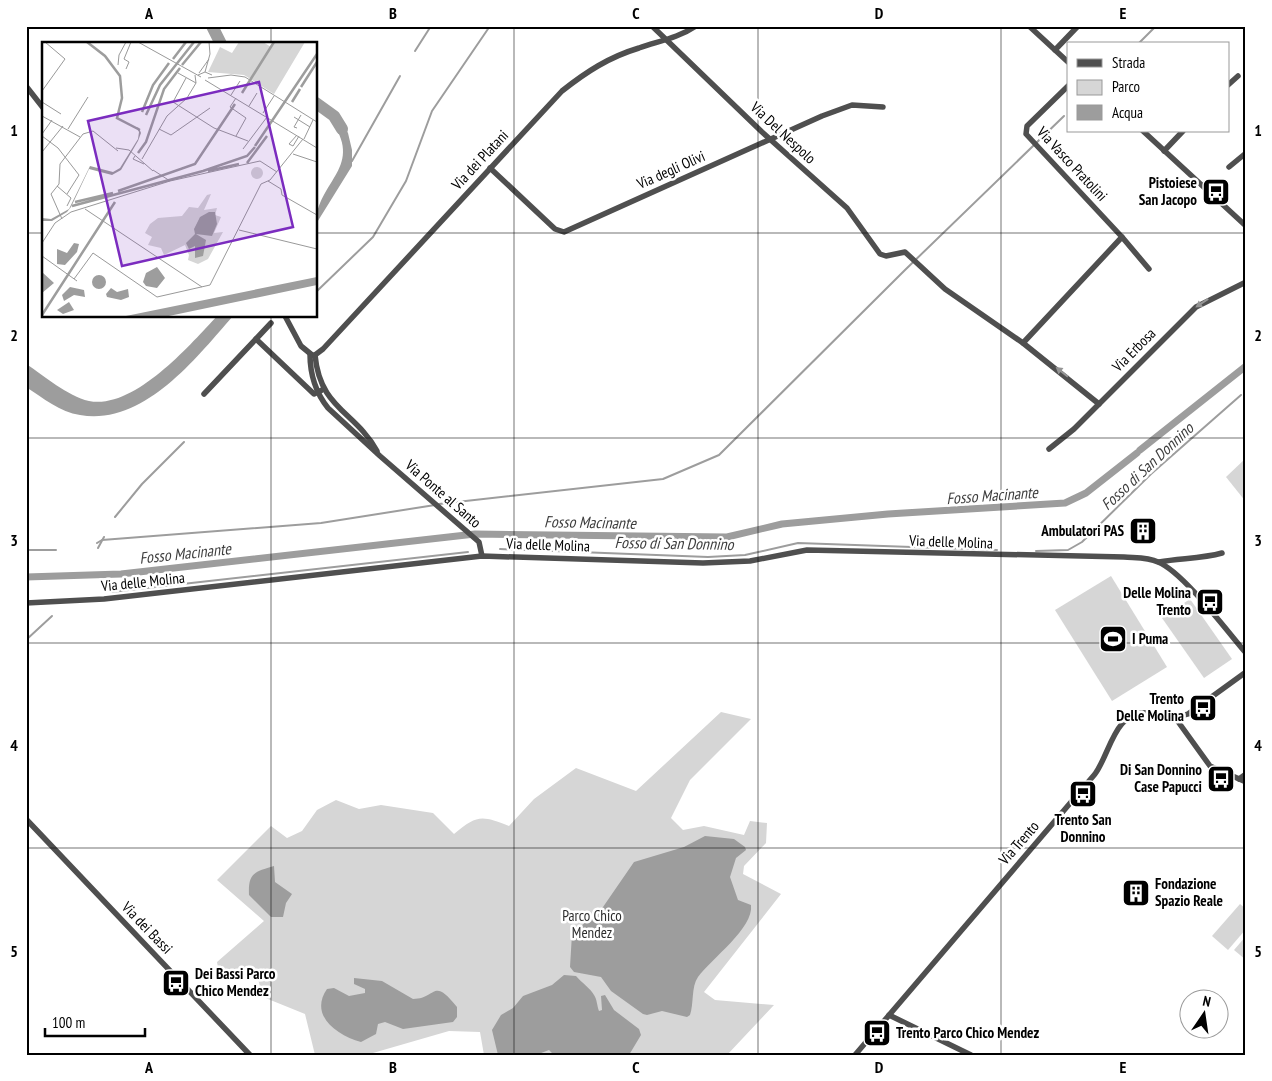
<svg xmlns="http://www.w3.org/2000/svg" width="1272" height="1081" viewBox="0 0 1272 1081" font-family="'PT Sans Narrow',sans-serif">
	<rect width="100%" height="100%" fill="#fff"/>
	<g fill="#d6d6d6">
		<path d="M1246,458V502L1226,477Z"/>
		<path d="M1111,576L1167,667L1112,701L1055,610Z"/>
		<path d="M1190,599L1232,659L1204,678L1162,618Z"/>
		<path d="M721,712L751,719L690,780L671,818L683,830L704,826L744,835L750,821L767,823L766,843L744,866L743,874L781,894L704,992L715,1000L774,1005L727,1055H484L480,1032L449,1031L366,1055H315L305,1014L263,997L256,972L219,974L217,962L264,921L217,880L271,826L287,838L302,831L317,810L336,800L359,809L381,805L433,813L454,834C477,815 481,815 509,826L534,799L576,768L636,791Z"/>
		<path d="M1240,904L1246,909V929L1228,950L1212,936Z"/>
		<path d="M1246,936V960L1234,950Z"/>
	</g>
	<g fill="#9d9d9d">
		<path d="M337,113L348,133L352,150V166L316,224C316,181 367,167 329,118Z"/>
		<path d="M217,316H233C196,358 144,426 80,415C60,412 43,398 26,387V364C45,376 67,396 89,401C134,410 190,345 217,316Z"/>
		<path d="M705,836L734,839L745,847L746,850L736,858L730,877L738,900L751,905C754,928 711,959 698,977C691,987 694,1004 690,1015L687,1017L662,1011L647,1015L643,1014L611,991L601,977L574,972L570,967L572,934L603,907L634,862L684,847Z"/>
		<path d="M274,866L275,882L292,894L286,903L283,917H271L249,895C248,873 254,872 274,866Z"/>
		<path d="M564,975L576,976C581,982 591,989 594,995C597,999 597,1006 599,1011L602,1010L601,996L605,995L614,1010L639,1029L641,1035L629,1055H554L549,1050L536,1055H498L492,1030L501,1015L513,1008L523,996L552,985Z"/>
		<path d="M354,978L382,981L413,999C437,999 432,976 457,1007V1017L453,1022L403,1029L385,1022L378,1024L376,1034L361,1042C336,1035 309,1015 327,989L334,988L349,996L365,993V989L354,984Z"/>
	</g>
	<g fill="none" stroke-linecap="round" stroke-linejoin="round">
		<g stroke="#9d9d9d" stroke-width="2">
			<path d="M1138,44L1156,26"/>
			<path d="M415,51L431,26"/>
			<path d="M352,161L400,76"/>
			<path d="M316,292L373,237L406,181L432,111L490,26"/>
			<path d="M439,504L663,479L719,455L905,270L1064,116"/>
			<path d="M115,517L142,484L184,442"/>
			<path d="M97,543L102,540L321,523L435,505"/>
			<path d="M98,548L104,537"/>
			<path d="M500,549L708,557L745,555L798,543L997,550"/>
			<path d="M26,550H56"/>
			<path d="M1036,551L1068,550L1082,542L1151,474L1241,395"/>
			<path d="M111,592L468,552"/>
			<path d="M26,640L52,616"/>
		</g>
		<g stroke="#9d9d9d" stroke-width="7">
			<path d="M1140,450L1246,366"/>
			<path d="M26,577L121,574L475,534L727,537L782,524L888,514L1065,503L1086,493L1137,453"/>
		</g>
		<g stroke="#9d9d9d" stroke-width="12">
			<path d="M212,26L221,44"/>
			<path d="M316,103L334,116L342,129"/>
		</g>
		<g stroke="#4f4f4f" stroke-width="5.5">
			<path d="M652,26L762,132L847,208L880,254L886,256L905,252L945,289L1023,343L1099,404"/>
			<path d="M1029,26L1068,62"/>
			<path d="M1055,50L1078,26"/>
			<path d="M1228,85L1238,76"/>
			<path d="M26,86L44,109"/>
			<path d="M1143,131L1246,226"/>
			<path d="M1164,151L1183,131"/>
			<path d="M1229,167L1246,153"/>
			<path d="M490,168L555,229L564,232L822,116L852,105L883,107"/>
			<path d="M1122,237L1149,269"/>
			<path d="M285,316L301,346L312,355"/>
			<path d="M271,323L256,339L314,394L322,390"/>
			<path d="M1023,343L1122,237L1026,134L1027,126L1068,86"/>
			<path d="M310,354C310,373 316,393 328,408L380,456L479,542L482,556"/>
			<path d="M315,355L323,349L562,91C586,72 609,57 639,48C659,41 678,38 696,26"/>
			<path d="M315,355C320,409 355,411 377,451"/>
			<path d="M204,394L256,339"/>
			<path d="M1049,449L1074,429L1196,307L1246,282"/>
			<path d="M1159,562C1180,558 1201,559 1222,553"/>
			<path d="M26,603L104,599L482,556L703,563L750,561L807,550L1124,557C1135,558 1148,557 1158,562C1183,572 1227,631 1246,653"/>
			<path d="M1174,716L1210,766L1246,782"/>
			<path d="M1239,779L1246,774"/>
			<path d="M26,819L250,1055"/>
			<path d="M889,1015L971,1055"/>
			<path d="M855,1055L1095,774C1111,752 1114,710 1149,713C1162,714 1175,719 1188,714L1246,672"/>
		</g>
	</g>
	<defs><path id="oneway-solid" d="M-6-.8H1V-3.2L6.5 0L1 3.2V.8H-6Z" transform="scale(1.25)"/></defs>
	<g fill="#959595">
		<use href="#oneway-solid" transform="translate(1202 303) rotate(146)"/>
		<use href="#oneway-solid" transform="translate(1062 372) rotate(-142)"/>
	</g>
	<path fill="none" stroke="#000" stroke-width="1" stroke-opacity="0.55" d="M271,26V44M514,26V1055M758,26V1055M1001,26V1055M26,233H44M316,233H1246M271,316V1055M26,438H1246M26,643H1246M26,848H1246"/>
	<defs>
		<g id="bus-square" transform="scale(1.4375)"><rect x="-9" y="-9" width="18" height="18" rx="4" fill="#000" stroke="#fff"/><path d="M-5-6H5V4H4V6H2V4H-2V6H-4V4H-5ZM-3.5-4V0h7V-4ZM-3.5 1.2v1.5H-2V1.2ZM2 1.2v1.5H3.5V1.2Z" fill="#fff"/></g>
		<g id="building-square" transform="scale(1.4375)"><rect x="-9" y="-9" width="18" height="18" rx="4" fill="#000" stroke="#fff"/><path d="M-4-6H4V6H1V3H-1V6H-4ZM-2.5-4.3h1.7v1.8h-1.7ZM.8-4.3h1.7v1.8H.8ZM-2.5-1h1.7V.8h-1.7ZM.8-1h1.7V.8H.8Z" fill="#fff"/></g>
		<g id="stadium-square" transform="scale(1.4375)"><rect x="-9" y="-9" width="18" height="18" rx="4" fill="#000" stroke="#fff"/><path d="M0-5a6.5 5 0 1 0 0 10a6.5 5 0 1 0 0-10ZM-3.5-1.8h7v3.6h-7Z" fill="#fff"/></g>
	</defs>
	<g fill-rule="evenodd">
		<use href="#bus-square" x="1216" y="192"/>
		<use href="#building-square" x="1143" y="531"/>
		<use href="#bus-square" x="1210" y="602"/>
		<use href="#stadium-square" x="1113" y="639"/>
		<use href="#bus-square" x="1203" y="708"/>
		<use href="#bus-square" x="1221" y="779"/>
		<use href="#bus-square" x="1083" y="794"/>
		<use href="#building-square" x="1136" y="893"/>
		<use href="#bus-square" x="176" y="983"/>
		<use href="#bus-square" x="877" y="1033"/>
	</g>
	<g text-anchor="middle" stroke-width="5" stroke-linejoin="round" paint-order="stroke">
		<g font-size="15" fill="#000" stroke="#fff">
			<text transform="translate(783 133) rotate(43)" y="5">Via Del Nespolo</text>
			<text transform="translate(480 160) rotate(-47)" y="5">Via dei Platani</text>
			<text transform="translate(1072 164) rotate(47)" y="5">Via Vasco Pratolini</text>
			<text transform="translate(671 170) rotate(-24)" y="5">Via degli Olivi</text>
			<text transform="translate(1134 350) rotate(-45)" y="5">Via Erbosa</text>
			<text transform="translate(443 494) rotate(41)" y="5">Via Ponte al Santo</text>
			<text transform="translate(951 542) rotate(2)" y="5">Via delle Molina</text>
			<text transform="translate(548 545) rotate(2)" y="5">Via delle Molina</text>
			<text transform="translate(143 582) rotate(-6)" y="5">Via delle Molina</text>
			<text transform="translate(1019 843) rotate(-49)" y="5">Via Trento</text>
			<text transform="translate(147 928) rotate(46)" y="5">Via dei Bassi</text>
		</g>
		<g font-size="15" font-weight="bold" fill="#000" stroke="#fff" text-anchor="end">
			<text x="1197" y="188">Pistoiese<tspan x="1197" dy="17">San Jacopo</tspan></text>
			<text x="1124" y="536">Ambulatori PAS</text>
			<text x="1191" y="598">Delle Molina<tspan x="1191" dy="17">Trento</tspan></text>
			<text x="1132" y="644" text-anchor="start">I Puma</text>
			<text x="1184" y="704">Trento<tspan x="1184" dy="17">Delle Molina</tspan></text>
			<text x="1202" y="775">Di San Donnino<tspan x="1202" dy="17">Case Papucci</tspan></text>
			<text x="1083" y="825" text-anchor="middle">Trento San<tspan x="1083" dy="17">Donnino</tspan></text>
			<text x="1155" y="889" text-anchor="start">Fondazione<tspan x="1155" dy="17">Spazio Reale</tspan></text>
			<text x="195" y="979" text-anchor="start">Dei Bassi Parco<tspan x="195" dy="17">Chico Mendez</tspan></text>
			<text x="896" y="1038" text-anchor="start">Trento Parco Chico Mendez</text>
		</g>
		<g font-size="15" fill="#2d2d2d" stroke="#fff">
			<text x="592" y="921">Parco Chico<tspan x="592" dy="17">Mendez</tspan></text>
		</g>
		<g font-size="16" font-style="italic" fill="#3e3e3e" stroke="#fff">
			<text transform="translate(1147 466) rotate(-43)" y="6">Fosso di San Donnino</text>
			<text transform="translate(992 495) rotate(-4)" y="6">Fosso Macinante</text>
			<text transform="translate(590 522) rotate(1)" y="6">Fosso Macinante</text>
			<text transform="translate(674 543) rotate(1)" y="6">Fosso di San Donnino</text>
			<text transform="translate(185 553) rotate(-6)" y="6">Fosso Macinante</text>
		</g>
	</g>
	<g transform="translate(42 42)">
		<rect width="275" height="275" fill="#fff"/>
		<path d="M197,0H221L229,5L232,0H263L232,52L202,33L166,30L178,5L190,11ZM209 131a6 6 0 1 1 12 0a6 6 0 1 1-12 0ZM169,152L162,168L175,166L173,173L179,175L172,191L181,190L166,217L156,222L146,218L147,213L143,203L122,213L119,206L106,203L110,195L103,191L108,182L116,176L140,174L147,165L156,166L165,153Z" fill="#d6d6d6"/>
		<path d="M94,85L97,86L99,91L96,99L79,128L70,133L47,127L29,165L25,170L10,179H0V176L9,177L27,167L48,124L71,130L78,126L96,97L97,90ZM167,170H173L175,182L170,194L154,192L164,198L161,214L153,216V204L147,207L144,201L153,192L152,187L158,175ZM32,201L37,202L35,210L23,223L15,222V207L25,211ZM115,225L123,236L115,246L104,244L101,240L104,231ZM0,230L12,241L0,251ZM50 240a7 7 0 1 1 14 0a7 7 0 1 1-14 0ZM275,235V243L122,275H79ZM28,245L42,248L43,255L32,253L22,259L20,253ZM69,246L75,250L86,247L87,255L79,258L65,255L64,252ZM27,260L32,268L21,272L15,268Z" fill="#9d9d9d"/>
		<path fill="none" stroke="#9d9d9d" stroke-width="2.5" d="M45,0L63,14L78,34L80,56L75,76L98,88M131,17L144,0M140,23L159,0M259,45L275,20M200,51L232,0M250,60L258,47M100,70L111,43L127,21M104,73L118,43L152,0M213,104L275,12M96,111L104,100L122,47L138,26M205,121L225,94M166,129L197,122M76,149L153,122L193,62M33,160L71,151M30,164L161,129L205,114L213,105M0,273L73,160"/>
		<path fill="none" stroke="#999" stroke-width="1" d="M96,0L159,35M76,23L77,13L84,0M84,27L87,20L82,17L89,0M163,30L168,12L167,0M136,31L154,41M157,31L167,17M156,33L163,30L170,33M144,36L131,60L172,86L206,99M166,36L189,33L203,35L275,80M163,38L275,106M0,49L23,17L3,0M189,53L198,39M194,56L188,65L204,76L194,94M0,60L19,72M207,64L215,51M221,71L232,54M0,74L38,95M252,75L268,85M255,86L252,85L259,73M26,87L46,55M117,87L129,93L168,66M0,92L10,78M255,93L247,102L251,104L257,94M0,94L16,106L37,133L25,152M262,97L271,78M74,106L87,108L111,129M201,107L225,75M0,110L21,84M251,112L275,120M93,114L91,117L102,122M100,117L125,74L145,56L154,41L153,33M111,128L128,139M226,139L239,147L240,153L275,173M15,144L29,156L25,164M43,167L160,245M20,177L9,152L17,142L18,122L41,92L51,89L76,109M197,188L275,207M0,201L13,181L29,170L128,139L218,119L235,130M0,214L35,239M32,237L51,211L115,255L168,243M168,243L219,142L228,138L261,97"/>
		<path fill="#7b2cbf" fill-opacity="0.15" stroke="#7b2cbf" stroke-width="2.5" d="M217,40L251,185L80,224L46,79Z"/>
		<rect width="275" height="275" fill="none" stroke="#000" stroke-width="2.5"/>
	</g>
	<rect width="1272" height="1081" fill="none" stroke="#ffffff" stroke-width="55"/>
	<rect x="1067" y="42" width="162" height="90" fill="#ffffff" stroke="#999999"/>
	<rect x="1077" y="59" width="25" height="8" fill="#4f4f4f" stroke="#999999"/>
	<text x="1112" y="68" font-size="15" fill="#000000">Strada</text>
	<rect x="1077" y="80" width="25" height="15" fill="#d6d6d6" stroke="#999999"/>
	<text x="1112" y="92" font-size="15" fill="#000000">Parco</text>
	<rect x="1077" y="105" width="25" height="15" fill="#9d9d9d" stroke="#999999"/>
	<text x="1112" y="118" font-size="15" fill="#000000">Acqua</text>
	<g transform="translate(1204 1014) rotate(13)"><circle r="24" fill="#ffffff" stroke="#999999"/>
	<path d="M0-4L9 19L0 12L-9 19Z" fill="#000000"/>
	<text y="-8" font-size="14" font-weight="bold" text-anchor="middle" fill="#000000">N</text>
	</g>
	<path d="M45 1028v8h100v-8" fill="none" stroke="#000000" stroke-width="2.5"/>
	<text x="52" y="1028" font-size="15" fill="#000000" stroke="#ffffff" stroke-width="4" paint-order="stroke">100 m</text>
	<rect x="28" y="28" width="1216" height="1026" fill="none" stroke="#000" stroke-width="2"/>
	<g font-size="16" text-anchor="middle" font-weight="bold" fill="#000">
		<text x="149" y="19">A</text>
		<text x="393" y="19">B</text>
		<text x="636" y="19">C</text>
		<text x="879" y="19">D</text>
		<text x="1123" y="19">E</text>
		<text x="14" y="136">1</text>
		<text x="1258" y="136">1</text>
		<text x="14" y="341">2</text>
		<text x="1258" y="341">2</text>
		<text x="14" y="546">3</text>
		<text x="1258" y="546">3</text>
		<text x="14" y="751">4</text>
		<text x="1258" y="751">4</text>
		<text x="14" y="957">5</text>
		<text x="1258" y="957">5</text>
		<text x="149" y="1073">A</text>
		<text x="393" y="1073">B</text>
		<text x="636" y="1073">C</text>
		<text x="879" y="1073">D</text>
		<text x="1123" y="1073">E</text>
	</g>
</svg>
